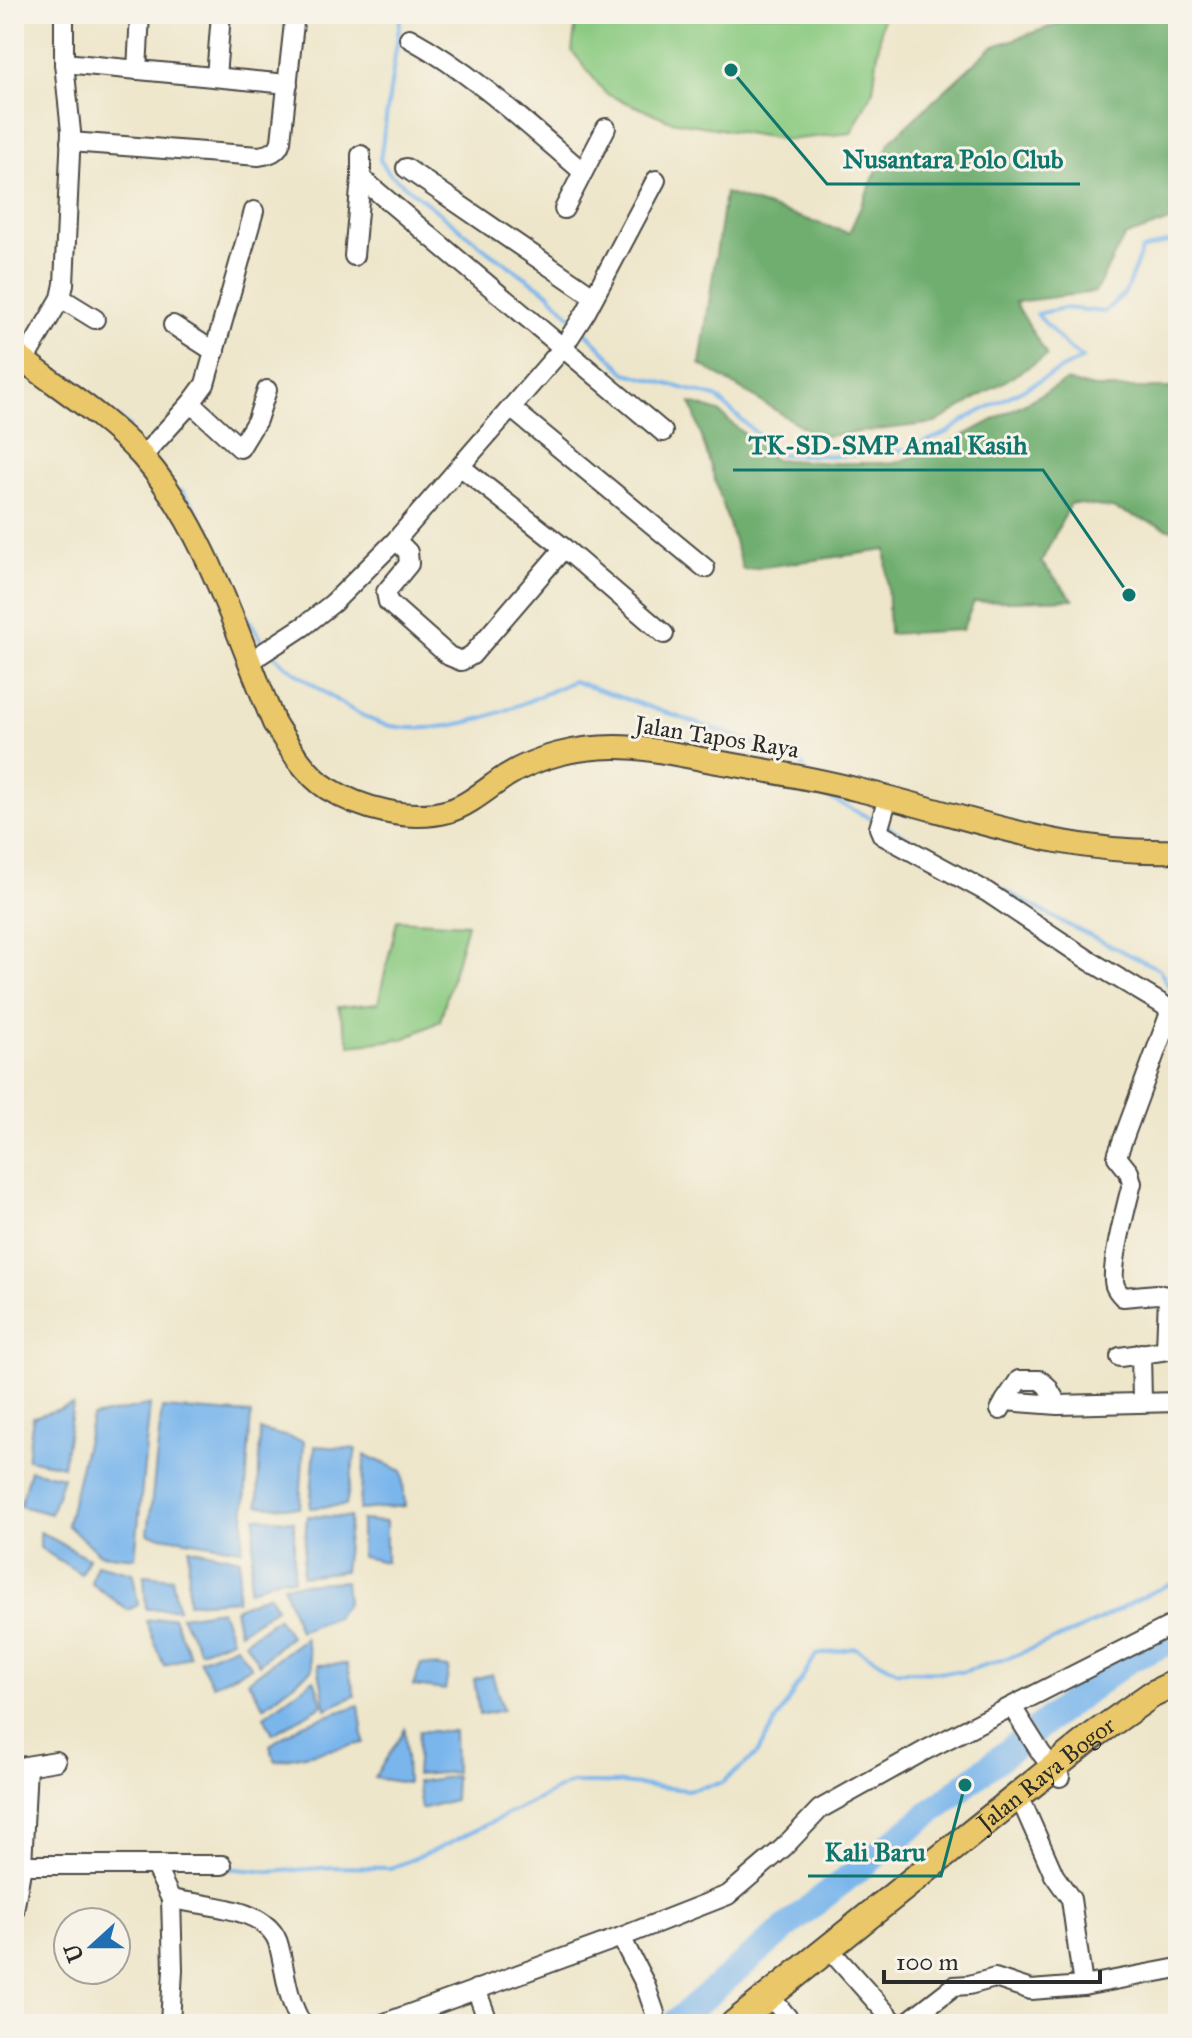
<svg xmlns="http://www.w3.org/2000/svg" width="1192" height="2038" viewBox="0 0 1192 2038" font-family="'IM FELL Great Primer',serif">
	<rect width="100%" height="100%" fill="#f7f3e8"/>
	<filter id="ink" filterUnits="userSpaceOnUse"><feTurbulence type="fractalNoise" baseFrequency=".0125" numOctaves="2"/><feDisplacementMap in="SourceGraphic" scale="16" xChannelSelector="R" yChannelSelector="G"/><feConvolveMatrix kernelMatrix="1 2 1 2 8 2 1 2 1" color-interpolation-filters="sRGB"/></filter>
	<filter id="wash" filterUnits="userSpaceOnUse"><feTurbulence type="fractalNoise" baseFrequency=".006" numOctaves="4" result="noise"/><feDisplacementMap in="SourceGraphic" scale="32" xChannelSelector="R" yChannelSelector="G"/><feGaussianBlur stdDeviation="1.8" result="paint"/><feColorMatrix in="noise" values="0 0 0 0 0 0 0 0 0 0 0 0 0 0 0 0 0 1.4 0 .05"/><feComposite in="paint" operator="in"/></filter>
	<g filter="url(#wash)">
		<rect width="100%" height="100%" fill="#eee6ca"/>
		<g fill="#8bca81" stroke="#5b7a56" stroke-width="2">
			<path d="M577,14H883L873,90L851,133L787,140L671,121L606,94L572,51Z"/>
			<path d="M397,920L467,924L440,1021L404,1039L350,1045L338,1007L378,1003Z"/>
		</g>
		<g fill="#70ae6f" stroke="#4e6c4d" stroke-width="2">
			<path d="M1087,14H1178V218L1124,237L1095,292L1015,302L1047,356L935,423L819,437L700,364L725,193L849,233L890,141L992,47Z"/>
			<path d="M1066,381L1094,388H1178L1177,532L1112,508L1071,503L1041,562L1073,599L974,602L962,630L889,634L886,550L743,570L691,403L719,412L773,459L832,463H894L939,449Z"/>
		</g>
		<g fill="#7ab6ec" stroke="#52708c" stroke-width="2">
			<path d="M73,1405L63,1466L27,1459L33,1417Z"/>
			<path d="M150,1405L135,1558L100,1554L67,1525L92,1417Z"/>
			<path d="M162,1408L251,1414L242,1549L148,1534Z"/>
			<path d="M260,1430L304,1441L300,1508L258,1505Z"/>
			<path d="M315,1446L356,1449L346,1505L310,1508Z"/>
			<path d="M365,1455L402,1471L405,1506L359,1510Z"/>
			<path d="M30,1470L63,1477L51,1514L20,1506Z"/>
			<path d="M307,1516L350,1517L344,1571L302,1576Z"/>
			<path d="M256,1517L294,1521V1579L278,1578L249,1591Z"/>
			<path d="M361,1520L386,1522V1562L361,1557Z"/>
			<path d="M40,1532L88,1558L81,1574L40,1548Z"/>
			<path d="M189,1548L240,1559L237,1600L188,1603Z"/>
			<path d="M96,1564L133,1573L138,1605L128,1610L91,1583Z"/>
			<path d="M144,1575L172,1578L178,1609H146Z"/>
			<path d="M345,1581L347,1603L336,1617L299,1631L283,1585Z"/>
			<path d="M269,1594L276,1608L239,1632L234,1609Z"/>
			<path d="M221,1610L232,1639L200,1651L181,1616Z"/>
			<path d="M173,1617L190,1656L164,1666L146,1621Z"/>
			<path d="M278,1618L290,1636L259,1664L245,1641Z"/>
			<path d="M305,1638L312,1669L264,1707L248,1681Z"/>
			<path d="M236,1645L251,1667L213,1685L199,1660Z"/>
			<path d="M347,1664L355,1696L326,1709L318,1665Z"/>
			<path d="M421,1664L449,1668L445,1690L413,1686Z"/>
			<path d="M492,1674L503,1710L479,1715L474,1679Z"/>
			<path d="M314,1679L323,1705L273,1734L264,1716Z"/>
			<path d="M359,1705L364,1743L275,1761L270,1745L303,1724Z"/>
			<path d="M405,1729L407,1783L374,1778Z"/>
			<path d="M419,1731H454L455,1772L416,1775Z"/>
			<path d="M455,1776L454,1800L421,1809L417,1782Z"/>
		</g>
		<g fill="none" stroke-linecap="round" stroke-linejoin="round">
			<g stroke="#7ab6ec" stroke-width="4">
				<path d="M401,14L380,160L389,173L489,252L550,294L573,319"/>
				<path d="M582,328L626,373L716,397L779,454L842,456L906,450L948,432L968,418L1083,358L1067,347L1037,314L1064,308L1104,312L1125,293L1142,250L1178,239"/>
				<path d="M118,418L129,427"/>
				<path d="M181,490L194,506L205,530"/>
				<path d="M237,600L264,644"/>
				<path d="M272,653C286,668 304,678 321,690C339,702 369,723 391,726C455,737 516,707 573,681L737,737L801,763L804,768"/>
				<path d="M818,788L823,795L876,821"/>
				<path d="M884,825L1068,925L1159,969L1178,1003"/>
				<path d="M225,1868L270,1872L334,1867L391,1868L437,1849L571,1783H621L687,1790L722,1783L756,1755L816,1655L855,1648L897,1671L962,1672L1011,1657L1086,1627L1150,1593L1178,1581"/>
			</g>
			<path stroke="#7ab6ec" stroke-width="26" d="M673,2024L809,1908L1062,1709L1129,1660L1178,1638"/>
		</g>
	</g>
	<g filter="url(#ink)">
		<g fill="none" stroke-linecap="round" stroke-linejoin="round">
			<g stroke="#484743" stroke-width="22">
				<g id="minor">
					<path d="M409,38C473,73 528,125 583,172"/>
					<path d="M64,63L288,84"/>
					<path d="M137,70L140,14"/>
					<path d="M216,77L221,14"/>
					<path d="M70,142L259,156C270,154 278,152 281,141L295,14"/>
					<path d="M361,155V178L663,432"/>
					<path d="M406,168L593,296"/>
					<path d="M564,209L606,128"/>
					<path d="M354,256L361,178"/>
					<path d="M61,298L95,319"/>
					<path d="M173,325L215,352"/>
					<path d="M24,361L61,298L64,284L71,132L64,63V14"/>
					<path d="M191,403L240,448L257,420L267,390"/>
					<path d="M511,408L705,568"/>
					<path d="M142,457L191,403L205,384L254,211"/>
					<path d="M461,467L564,548L664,634"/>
					<path d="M396,540L408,552L409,564L386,592L388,602L449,656L461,661L472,655L564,548"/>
					<path d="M249,662L304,626L333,603L396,540L562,349L586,312L656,180"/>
					<path d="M888,797L879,828L882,835L987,892L1090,961L1162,1004L1178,1017"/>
					<path d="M1166,1349L1168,1296L1157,1294L1123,1297C1119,1293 1117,1291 1115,1286C1109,1268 1127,1204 1132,1183L1129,1172L1117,1157L1118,1153L1171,1010"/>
					<path d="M1141,1353L1142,1401"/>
					<path d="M1120,1357L1175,1349"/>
					<path d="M1005,1401L1019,1380H1040L1047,1386L1058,1405"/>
					<path d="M1000,1410L1005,1401L1058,1405L1178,1402"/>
					<path d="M1012,1707L1041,1753L1060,1777"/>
					<path d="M14,1768L56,1761"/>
					<path d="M1024,1807L1054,1875L1071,1899L1083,1986L1178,1968"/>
					<path d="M14,1865H222"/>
					<path d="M155,1866L171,1899L173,1970L170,2024"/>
					<path d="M171,1899C205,1906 270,1907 279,1946C286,1974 287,1999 302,2024"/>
					<path d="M14,1911L22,1865L27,1766"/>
					<path d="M621,1937L645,1984L655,2013"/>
					<path d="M838,1959L896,2024"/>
					<path d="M476,1989L489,2024"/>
					<path d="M779,2007L793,2024"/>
					<path d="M382,2024L621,1937L728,1895L783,1848L820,1809L924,1751L1178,1622"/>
					<path d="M905,2024L954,1986L969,1985L995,1978L1031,1990L1083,1986"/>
				</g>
			</g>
			<g stroke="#484743" stroke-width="26">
				<path id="major" d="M14,353C57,387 105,415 142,456C207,530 236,633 274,723C288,745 305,774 327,788C361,809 410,822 449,811C469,805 488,788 506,776C538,756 578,747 615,747C649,747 684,756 717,762C765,770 812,778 859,790C971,817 1060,855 1178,851"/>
			</g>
			<g stroke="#484743" stroke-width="30">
				<g id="highway">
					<path id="s1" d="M734,2024L1090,1738L1151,1695L1178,1682"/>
				</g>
			</g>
			<use href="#minor" stroke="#fff" stroke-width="18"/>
			<use href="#major" stroke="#eac769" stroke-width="22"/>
			<use href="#highway" stroke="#eac769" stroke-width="26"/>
		</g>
	</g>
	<g text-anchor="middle" stroke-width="6" stroke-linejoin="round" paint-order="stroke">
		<g font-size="24" fill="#2b2b2b" stroke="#f7f3e8">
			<text transform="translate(717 737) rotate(9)" y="8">Jalan Tapos Raya</text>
			<text dy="8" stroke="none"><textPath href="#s1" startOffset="400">Jalan Raya Bogor</textPath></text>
		</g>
	</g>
	<path fill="none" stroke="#0f766e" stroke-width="3" d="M731 70L827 184H1080M1129 595L1043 470H733M965 1785L941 1876H808"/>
	<g fill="#0f766e" stroke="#f7f3e8" stroke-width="3">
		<circle cx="731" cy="70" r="8"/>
		<circle cx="1129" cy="595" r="8"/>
		<circle cx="965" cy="1785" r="8"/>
	</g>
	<g font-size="26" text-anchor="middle" font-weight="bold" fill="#0f766e" stroke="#f7f3e8" stroke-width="6" stroke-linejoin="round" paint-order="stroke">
		<text x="953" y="168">Nusantara Polo Club</text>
		<text x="888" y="454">TK-SD-SMP Amal Kasih</text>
		<text x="875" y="1861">Kali Baru</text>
	</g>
	<rect width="1192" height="2038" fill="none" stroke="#f7f3e8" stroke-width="48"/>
	<g transform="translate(92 1946) rotate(249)"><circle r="38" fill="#f7f3e8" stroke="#a5a39c" stroke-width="2"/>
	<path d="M0-6L14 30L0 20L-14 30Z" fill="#1f6fb2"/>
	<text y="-12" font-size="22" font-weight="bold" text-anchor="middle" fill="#2b2b2b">U</text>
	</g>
	<path d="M884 1970v12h216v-12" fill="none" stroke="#2b2b2b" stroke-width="4"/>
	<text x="896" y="1970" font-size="24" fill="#2b2b2b" stroke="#f7f3e8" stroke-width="6" paint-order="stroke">100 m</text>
</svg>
